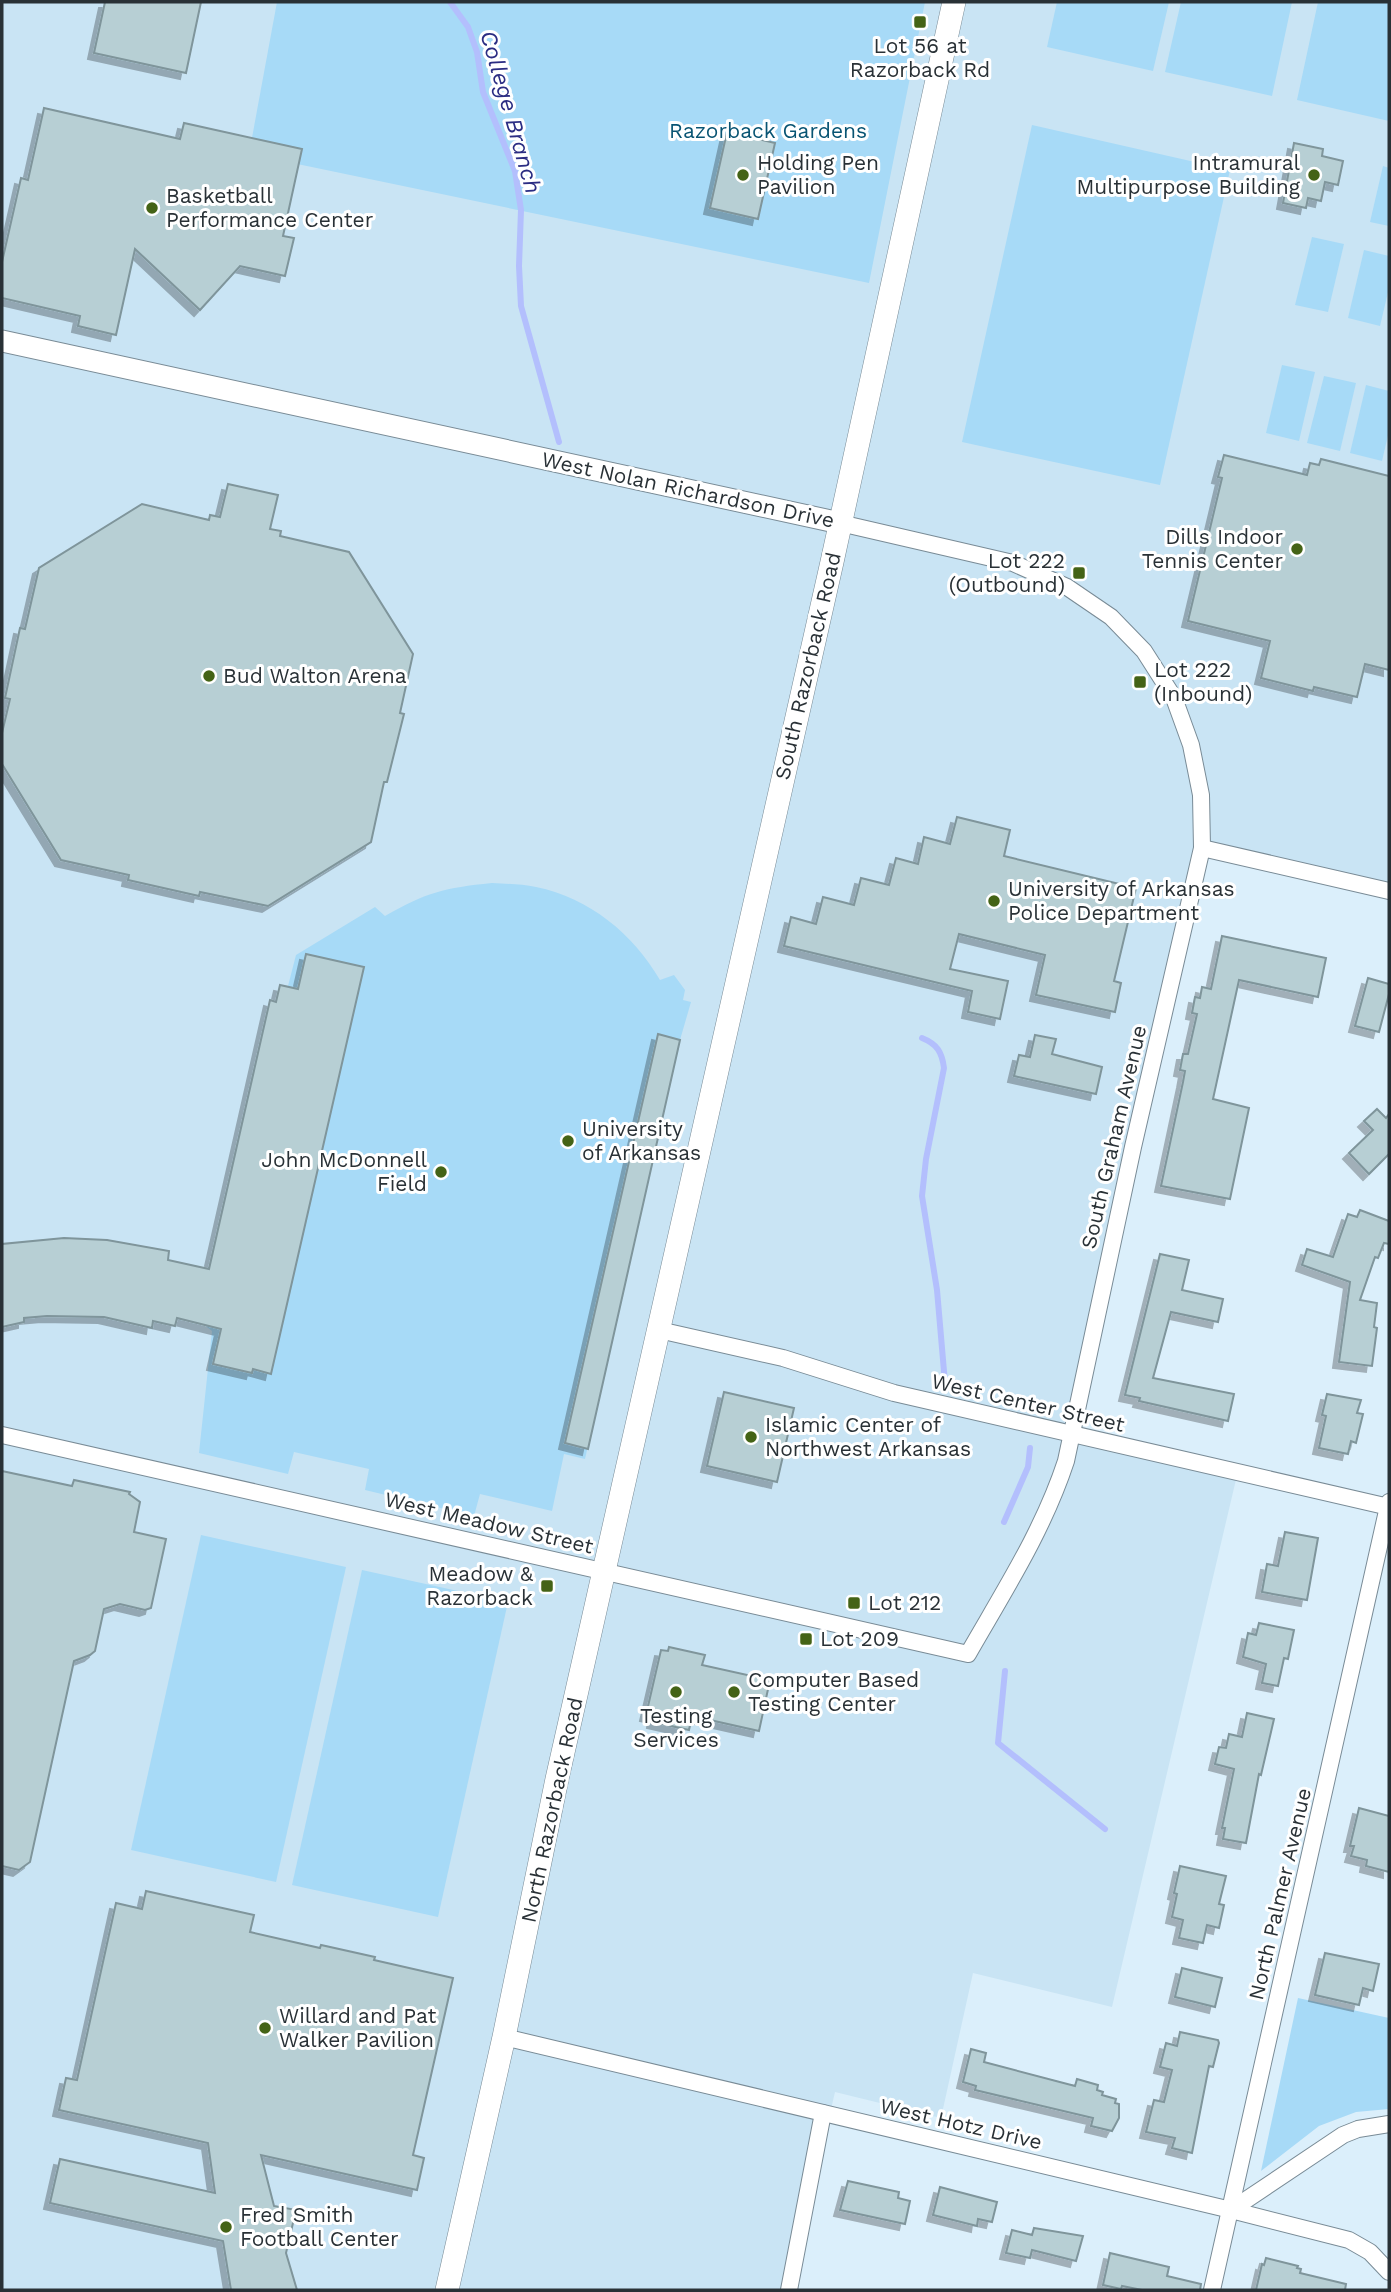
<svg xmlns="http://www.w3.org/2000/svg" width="1391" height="2292" viewBox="0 0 1391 2292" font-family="'Work Sans',sans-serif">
	<defs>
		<filter id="shadow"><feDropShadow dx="-6" dy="6" stdDeviation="0" flood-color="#0004"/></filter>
	</defs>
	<rect width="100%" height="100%" fill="#dbeffb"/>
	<path fill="#c9e4f4" d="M2,2H1389V891L1203,848L1070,1435L1238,1471L1112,2007L973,1973L941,2118L835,2092L789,2290H2Z"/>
	<g fill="#a7daf7">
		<path d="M277,2H925L869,283L249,154Z"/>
		<path d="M1057,2H1169L1153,71L1047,47Z"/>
		<path d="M1181,2H1292L1272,96L1165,72Z"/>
		<path d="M1318,2H1389V121L1297,100Z"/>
		<path d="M1032,125L1230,170L1160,485L962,442Z"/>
		<path d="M1383,166L1389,168V226L1370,222Z"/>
		<path d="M1312,237L1344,244L1328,312L1295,305Z"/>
		<path d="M1364,250L1389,256V288L1380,326L1348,318Z"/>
		<path d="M1282,365L1315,372L1299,441L1266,433Z"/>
		<path d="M1324,376L1356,383L1340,451L1307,443Z"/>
		<path d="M1366,385L1389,391V431L1382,461L1350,453Z"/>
		<path d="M492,883C507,884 522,884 536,887C590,898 633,934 660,980L674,975L685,990L683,1000L691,1002L680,1040L585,1459L564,1454L552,1511L480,1494L474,1516L365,1490L369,1469L294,1452L288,1474L199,1453L212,1331L203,1324L270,1000L276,1002L280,985L288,986L296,955L375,907L385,916C427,892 444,888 492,883Z"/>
		<path d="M201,1535L346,1567L276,1882L131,1850Z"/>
		<path d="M362,1570L508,1602L438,1917L292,1885Z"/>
		<path d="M1298,1998L1389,2018V2109L1356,2112L1319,2126L1261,2171Z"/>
	</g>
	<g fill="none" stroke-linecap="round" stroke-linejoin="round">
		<g stroke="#b3bffd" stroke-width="6">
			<path d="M450,2L468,27L477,52L483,92L515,171L521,210L519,266L521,306L559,442"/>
			<path d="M922,1038C937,1044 942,1052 944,1068L926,1159L922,1196L937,1290L945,1383"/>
			<path d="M1004,1522L1028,1467L1030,1448"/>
			<path d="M1005,1671L998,1743L1105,1829"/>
		</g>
	</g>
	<g fill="#b7cfd4" stroke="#7f959b" stroke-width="2" filter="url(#shadow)">
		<path d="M105,2H201L186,73L94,53Z"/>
		<path d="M44,108L180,139L184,123L302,149L283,236L294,238L285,276L240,266L200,310L135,249L116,335L78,326L80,316L2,298V262L21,178L28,180Z"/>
		<path d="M727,132L775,143L758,219L710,208Z"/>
		<path d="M1294,143L1323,149L1322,156L1343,161L1338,185L1325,182L1321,201L1308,198L1306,208L1283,203Z"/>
		<path d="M1224,455L1307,475L1310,463L1319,465L1321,459L1389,476V670L1365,664L1357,697L1314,687L1313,691L1261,678L1270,641L1188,621L1222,478L1218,477Z"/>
		<path d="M228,484L278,495L270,529L281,531L280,536L349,552L413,654L400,713L404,714L387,782H384L371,842L268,906L200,892L199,896L128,880L129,875L61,860L2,764V733L10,699L5,698L20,628L25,629L39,568L142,504L209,520L210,515L220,517Z"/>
		<path d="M957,817L1010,830L1004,856L1136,888L1114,981L1121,983L1115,1012L1036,995L1045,955L959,934L950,969L1008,981L1000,1019L968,1012L972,991L784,946L791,917L816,924L823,897L854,905L861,878L889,885L896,858L918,864L924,837L950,844Z"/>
		<path d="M1222,936L1326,958L1318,997L1239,980L1213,1099L1249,1108L1230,1199L1161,1186L1183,1082L1185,1071L1180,1070L1183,1054H1188L1197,1014L1192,1013L1195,997L1200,998L1202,987L1211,989Z"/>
		<path d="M306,954L364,967L271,1374L253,1369L252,1373L213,1364L221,1329L177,1318L175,1326L153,1321L152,1328L104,1317L47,1316L24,1318V1322L2,1327V1244L64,1238L107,1240L169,1251L168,1260L209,1269L270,1000L276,1002L280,985L298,989Z"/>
		<path d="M1368,978L1389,984V994L1379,1032L1355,1026Z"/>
		<path d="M658,1034L680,1040L588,1449L565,1443Z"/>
		<path d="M1035,1035L1056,1039L1052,1054L1102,1067L1096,1094L1014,1076L1019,1055L1030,1057Z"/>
		<path d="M1377,1109L1386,1118L1389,1114V1154L1369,1174L1349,1153L1373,1130L1364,1121Z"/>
		<path d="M1360,1210L1389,1221V1244L1384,1243L1378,1258L1375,1257L1360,1300L1377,1303L1374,1327L1377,1328L1372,1366L1339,1362L1350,1282L1302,1265L1307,1249L1333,1257L1348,1214L1357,1217Z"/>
		<path d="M1160,1254L1189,1260L1182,1290L1223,1299L1218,1322L1171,1312L1153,1378L1234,1394L1228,1421L1139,1401L1140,1398L1125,1395Z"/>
		<path d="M724,1392L794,1408L777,1482L707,1466Z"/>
		<path d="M1327,1394L1361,1400L1357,1413L1363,1414L1356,1443L1351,1441L1348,1454L1319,1448L1326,1416L1322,1415Z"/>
		<path d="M2,1471L72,1486L74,1480L130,1492L129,1494L140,1502L134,1532L166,1539L151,1608L145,1610L120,1604L104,1609L95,1651L90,1655L74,1661L30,1862L19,1870L2,1866Z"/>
		<path d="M1285,1532L1318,1538L1307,1600L1262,1592L1267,1564L1278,1566Z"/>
		<path d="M1259,1623L1294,1630L1288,1659L1284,1658L1278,1686L1262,1683L1266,1664L1243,1657L1248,1633L1256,1635Z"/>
		<path d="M669,1647L705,1655L702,1665L770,1680L759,1731L692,1716L689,1730L653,1722L654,1717L646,1715L661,1650L668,1651Z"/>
		<path d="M1247,1713L1274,1719L1261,1775L1259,1774L1246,1843L1223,1839L1225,1828H1222L1234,1769L1215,1764L1219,1747L1226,1748L1229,1734L1242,1737Z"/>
		<path d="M1359,1808L1389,1816V1872L1366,1866L1367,1860L1351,1856L1354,1846H1350Z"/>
		<path d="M1180,1866L1226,1876L1219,1904L1224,1905L1219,1928L1207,1925L1203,1943L1179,1938L1183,1920L1172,1917L1177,1894L1174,1893Z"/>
		<path d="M146,1891L254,1915L250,1932L320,1948L321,1945L375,1957L374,1960L453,1978L413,2155L424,2158L417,2190L261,2155L274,2206L296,2210L286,2253L297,2290H231L223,2241L50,2203L60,2159L215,2193L208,2143L59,2110L66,2078L77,2080L116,1903L142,1909Z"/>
		<path d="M1325,1953L1379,1964L1373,1991L1363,1988L1359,2005L1315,1995Z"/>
		<path d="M1182,1968L1222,1978L1215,2007L1175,1997Z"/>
		<path d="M1180,2032L1218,2040L1219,2043L1213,2067L1209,2066L1192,2153L1172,2148L1175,2138L1146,2132L1154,2100L1164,2102L1172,2070L1160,2067L1166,2043L1177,2046Z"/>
		<path d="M971,2049L986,2053L984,2062L1075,2086L1077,2079L1098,2085L1097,2090L1103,2092L1102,2095L1116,2099L1115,2103L1119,2104V2118L1112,2131L1091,2126L1093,2118L975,2090L976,2086L963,2082Z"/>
		<path d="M848,2181L899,2192L898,2198L910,2201L905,2224L840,2210Z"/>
		<path d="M940,2187L997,2202L992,2222L978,2219L977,2226L933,2215Z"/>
		<path d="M1034,2228L1083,2236L1076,2261L1032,2250L1030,2258L1006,2253L1012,2230L1032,2235Z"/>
		<path d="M1110,2253L1169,2267L1167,2276L1201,2284L1200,2290H1142L1122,2286L1121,2289L1103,2285Z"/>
		<path d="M1266,2258L1298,2266L1297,2268L1301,2269L1300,2273L1346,2284L1345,2290H1256L1262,2264L1264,2265Z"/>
	</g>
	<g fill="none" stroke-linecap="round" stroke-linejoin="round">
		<g stroke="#798b96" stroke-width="18">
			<g id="minor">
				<path d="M1202,848L1389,891"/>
				<path d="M659,1330L783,1358L894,1393L1389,1507"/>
				<path d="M2,1435L968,1654C1004,1591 1043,1531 1066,1461L1133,1147L1202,848L1201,795L1191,745L1174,698L1144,651L1111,617L1067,587L1013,563L840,523"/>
				<path d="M504,2037L1231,2210L1343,2135L1358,2129L1389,2124"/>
				<path d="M1231,2210L1349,2240L1370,2252L1389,2272"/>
				<path d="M789,2290L823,2113"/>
				<path d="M1212,2290L1389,1502"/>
			</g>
		</g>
		<g stroke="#798b96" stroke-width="23">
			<path id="tertiary" d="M2,341L840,523"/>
		</g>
		<g stroke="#798b96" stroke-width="24">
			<path id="secondary" d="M447,2290L504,2037L557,1779L832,562L954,2"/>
		</g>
		<use href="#minor" stroke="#fff" stroke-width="16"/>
		<use href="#tertiary" stroke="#fff" stroke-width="21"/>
		<use href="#secondary" stroke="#fff" stroke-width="23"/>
	</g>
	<g fill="#446316" stroke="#fff" stroke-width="2.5">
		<rect x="913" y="15" width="14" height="14" rx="3.5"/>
		<circle cx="743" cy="175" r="7"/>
		<circle cx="1314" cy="175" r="7"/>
		<circle cx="152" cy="208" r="7"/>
		<circle cx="1297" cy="549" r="7"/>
		<rect x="1072" y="566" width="14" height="14" rx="3.5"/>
		<circle cx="209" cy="676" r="7"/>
		<rect x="1133" y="675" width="14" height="14" rx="3.5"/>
		<circle cx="994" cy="901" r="7"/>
		<circle cx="568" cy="1141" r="7"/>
		<circle cx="441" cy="1172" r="7"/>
		<circle cx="751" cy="1437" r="7"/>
		<rect x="540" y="1579" width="14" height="14" rx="3.5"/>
		<rect x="847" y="1596" width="14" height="14" rx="3.5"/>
		<rect x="799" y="1632" width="14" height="14" rx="3.5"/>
		<circle cx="676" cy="1692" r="7"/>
		<circle cx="734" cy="1692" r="7"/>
		<circle cx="265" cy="2028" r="7"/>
		<circle cx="226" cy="2227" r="7"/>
	</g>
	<g text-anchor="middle" stroke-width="6" stroke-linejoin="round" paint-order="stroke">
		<g font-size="21" fill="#293136" stroke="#fff" text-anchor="start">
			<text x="920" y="53" text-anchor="middle">Lot 56 at<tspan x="920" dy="24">Razorback Rd</tspan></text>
			<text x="757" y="170">Holding Pen<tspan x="757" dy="24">Pavilion</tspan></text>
			<text x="1300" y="170" text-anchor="end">Intramural<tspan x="1300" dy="24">Multipurpose Building</tspan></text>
			<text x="166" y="203">Basketball<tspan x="166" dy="24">Performance Center</tspan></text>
			<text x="1283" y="544" text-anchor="end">Dills Indoor<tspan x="1283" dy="24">Tennis Center</tspan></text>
			<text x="1065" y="568" text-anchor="end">Lot 222<tspan x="1065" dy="24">(Outbound)</tspan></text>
			<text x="1154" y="677">Lot 222<tspan x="1154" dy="24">(Inbound)</tspan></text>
			<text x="223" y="683">Bud Walton Arena</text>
			<text x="1008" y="896">University of Arkansas<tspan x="1008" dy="24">Police Department</tspan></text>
			<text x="582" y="1136">University<tspan x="582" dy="24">of Arkansas</tspan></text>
			<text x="427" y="1167" text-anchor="end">John McDonnell<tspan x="427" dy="24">Field</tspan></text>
			<text x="765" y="1432">Islamic Center of<tspan x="765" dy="24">Northwest Arkansas</tspan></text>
			<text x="533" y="1581" text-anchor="end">Meadow &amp;<tspan x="533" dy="24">Razorback</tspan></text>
			<text x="868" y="1610">Lot 212</text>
			<text x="820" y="1646">Lot 209</text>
			<text x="748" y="1687">Computer Based<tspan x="748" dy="24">Testing Center</tspan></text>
			<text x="676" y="1723" text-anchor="middle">Testing<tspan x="676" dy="24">Services</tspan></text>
			<text x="279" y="2023">Willard and Pat<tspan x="279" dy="24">Walker Pavilion</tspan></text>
			<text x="240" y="2222">Fred Smith<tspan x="240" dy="24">Football Center</tspan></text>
		</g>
		<g font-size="21" fill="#085473" stroke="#fff">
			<text x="768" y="138">Razorback Gardens</text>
		</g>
		<g font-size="21" fill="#293136" stroke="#fff">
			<text transform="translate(688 490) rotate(12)" y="7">West Nolan Richardson Drive</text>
			<text transform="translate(808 666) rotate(-77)" y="7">South Razorback Road</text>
			<text transform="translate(1114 1137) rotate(-77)" y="7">South Graham Avenue</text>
			<text transform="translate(1028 1403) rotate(13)" y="7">West Center Street</text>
			<text transform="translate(489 1523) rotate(13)" y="7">West Meadow Street</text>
			<text transform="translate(552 1810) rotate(-78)" y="7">North Razorback Road</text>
			<text transform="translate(1280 1894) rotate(-77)" y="7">North Palmer Avenue</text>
			<text transform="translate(961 2124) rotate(13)" y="7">West Hotz Drive</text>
		</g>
		<g font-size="23" font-style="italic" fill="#2b2d83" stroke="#fff">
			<text transform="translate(511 112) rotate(74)" y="8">College Branch</text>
		</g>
	</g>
	<rect width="1391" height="2292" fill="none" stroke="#293136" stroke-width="7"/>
</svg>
